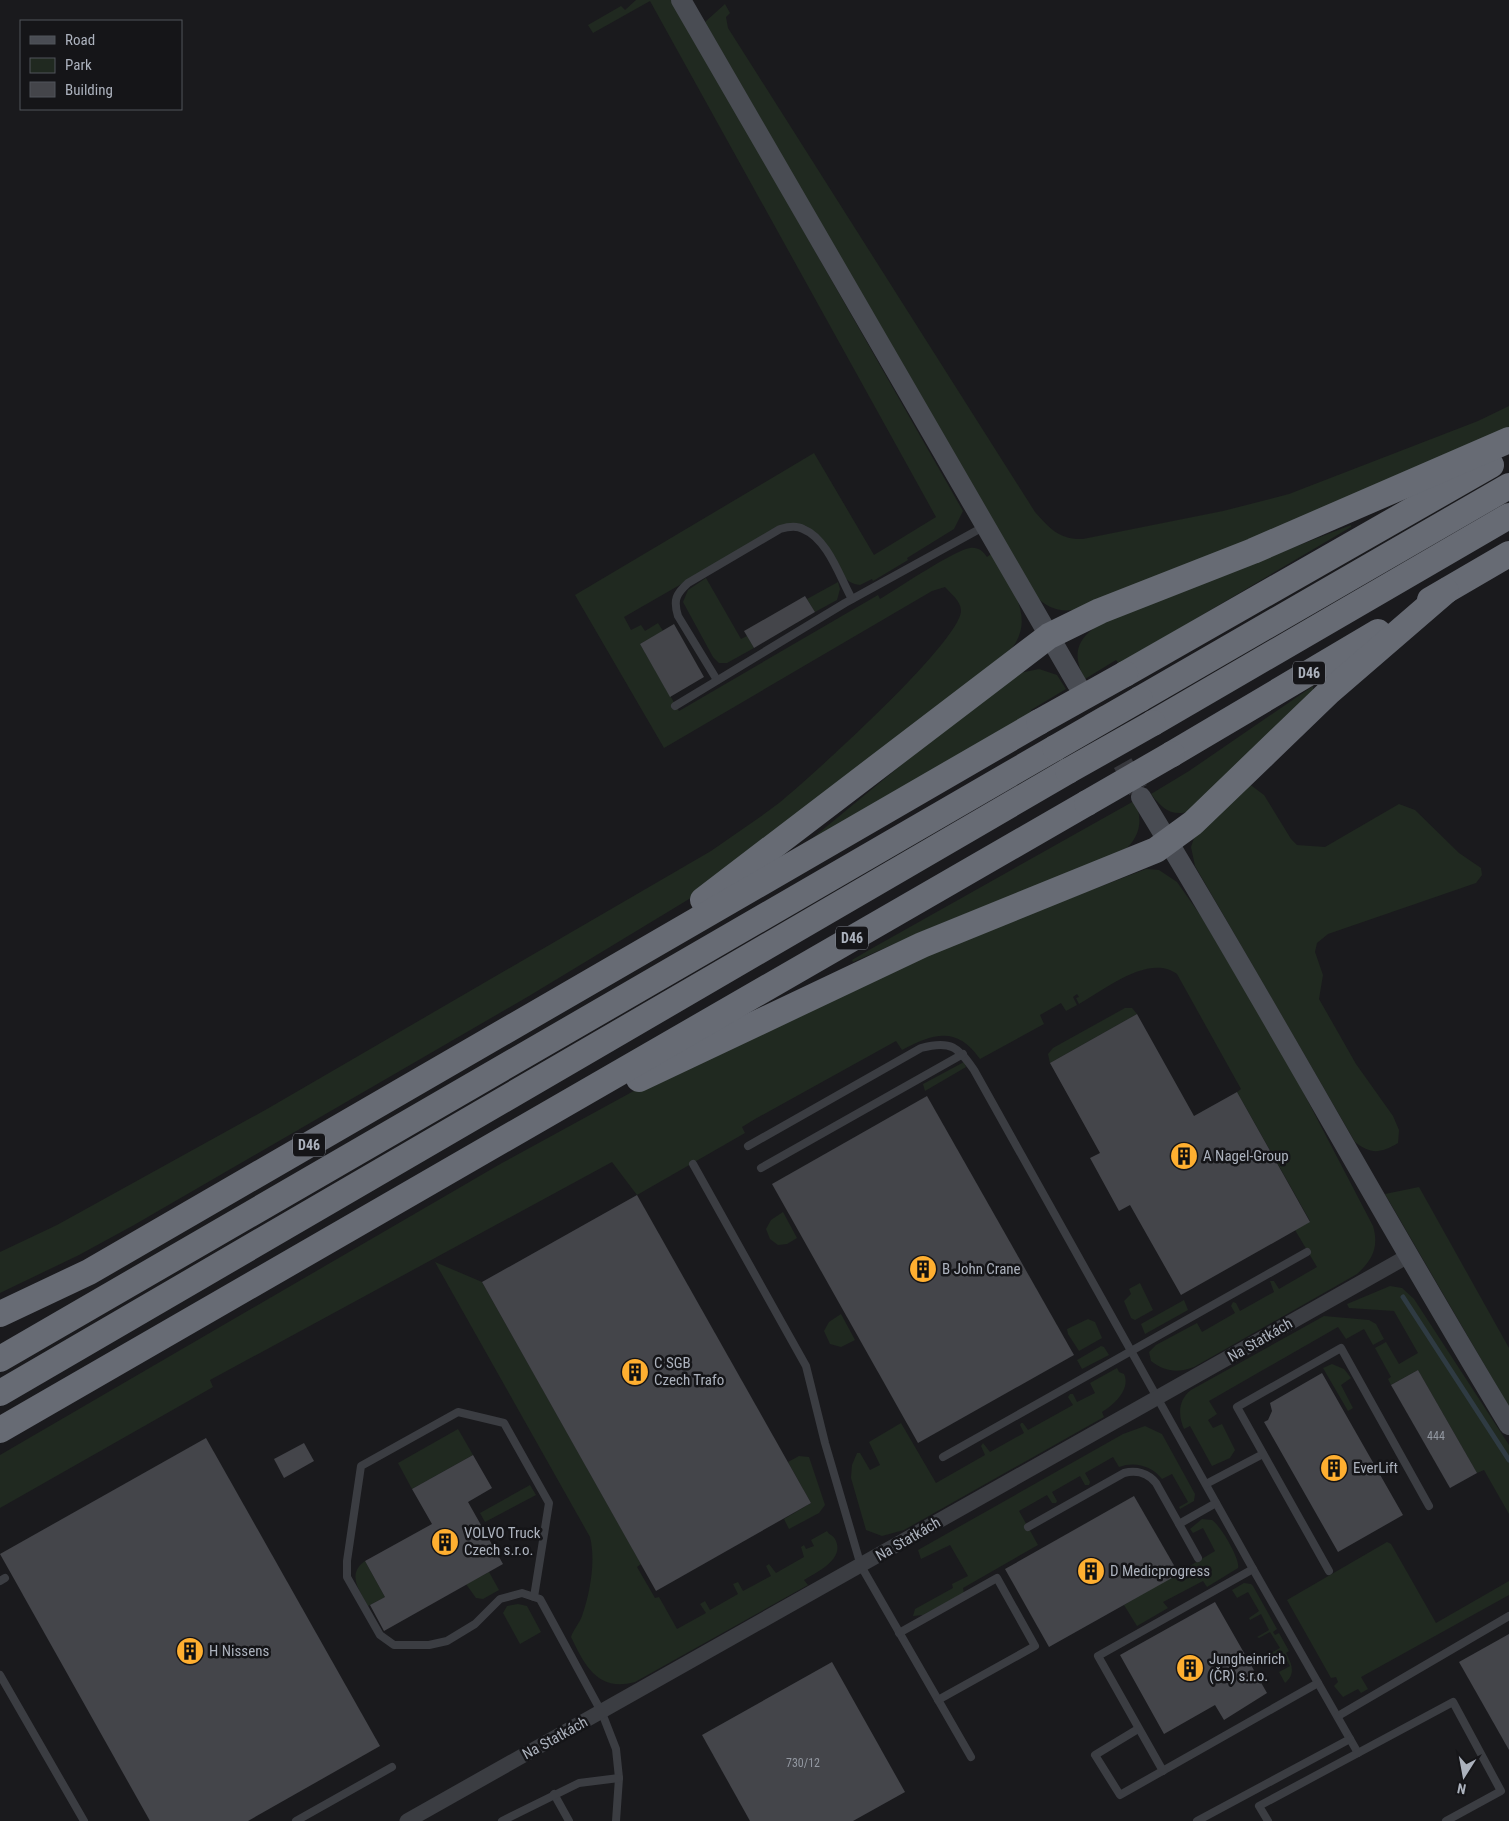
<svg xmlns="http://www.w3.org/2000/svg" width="1509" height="1821" viewBox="0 0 1509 1821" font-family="'Roboto Condensed',sans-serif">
	<rect width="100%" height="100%" fill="#1a1a1d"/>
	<g fill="#202920">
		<path d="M636,0H672L963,511L954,529L907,558L908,560L873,581L872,579L860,585C830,582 835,533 796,523L704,571L624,617L631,630L641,625L645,631L658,623L663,631L640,644L679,711L878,595L880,599C898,588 955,550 970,548C978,547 983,551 987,557L991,554C1008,583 1037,616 1012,648L704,890L529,996L134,1225L79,1255L0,1293V1252L57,1225L267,1109L711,851C733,835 757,820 779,803C812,776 956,646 961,612C962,602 951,594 945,587L932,591L664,748L575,595L814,453L874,555L936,517L650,1L593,33L588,25L621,6L625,10Z"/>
		<path d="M725,4L730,13L726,17L728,28L1035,512C1050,529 1060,540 1083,539L1223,511L1289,494L1478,421L1509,406V434L1074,610C1057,612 1047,607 1035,596L705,22Z"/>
		<path d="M1351,525V527L1119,664L1116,660L1085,679C1068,649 1082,633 1109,619Z"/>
		<path d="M706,578L741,639L747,636L754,648L727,663H719L713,657L683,602L688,590Z"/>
		<path d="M838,582L840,589L837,600L815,612L807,599Z"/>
		<path d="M1039,669L1057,675L1066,689L1031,710V714L803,846L1003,681L1015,674Z"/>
		<path d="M1313,686V696L1189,812C1169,816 1162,808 1151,794L1189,771Z"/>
		<path d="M1248,783L1264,795L1291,839L1297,845L1325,847L1399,804L1415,810L1459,853L1481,868L1482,875L1476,883L1328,934L1317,943L1315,952L1323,975L1319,999L1356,1064L1393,1116L1399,1130L1398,1143C1380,1154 1370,1154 1355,1142L1195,866L1191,847L1194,838Z"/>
		<path d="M1134,801C1144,819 1140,837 1124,851L935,926L853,962L852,960L869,950Z"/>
		<path d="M1146,869L1159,870L1177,882L1201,916L1287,1061L1373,1226C1379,1246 1373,1260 1357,1274L1194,1367C1178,1373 1165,1372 1151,1361L1149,1352L1156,1345L1197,1323L1202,1332L1235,1313L1231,1306L1233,1302L1236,1303L1240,1311L1274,1292L1270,1281H1274L1279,1289L1317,1267L1295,1230L1310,1221L1237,1092L1241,1089L1177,974C1149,953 1104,990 1079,1004L1076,998L1079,997L1077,994L1073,997L1077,1005L1066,1011L1061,1003L1040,1015L1044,1024L980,1059C957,1026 934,1033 902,1050L896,1041L755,1119L742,1127L745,1133L637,1195L612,1162L210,1380L213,1387L0,1508V1455L502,1163L652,1081L929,952Z"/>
		<path d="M1125,1008H1132L1137,1014L1050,1063L1048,1054L1053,1048Z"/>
		<path d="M964,1062L966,1067L925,1091L923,1084Z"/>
		<path d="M1419,1187L1509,1348V1407L1385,1194Z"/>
		<path d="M783,1212L797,1238L787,1244L778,1245L770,1239L766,1229L771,1220Z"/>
		<path d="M435,1262L482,1282L641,1564L637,1567L655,1598L659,1597L677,1629L706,1613L700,1604L705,1601L710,1610L738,1594L733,1584L738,1582L743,1591L771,1576L766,1566L769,1564L776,1573L804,1557L801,1547L804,1545L806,1549L814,1546L811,1540L827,1531C829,1535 833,1535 835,1539C846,1559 817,1572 804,1580L808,1585L635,1682C598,1692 585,1666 571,1637C573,1630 579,1624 582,1616C590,1593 596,1561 590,1537Z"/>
		<path d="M1140,1283L1153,1310L1135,1320L1131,1318L1124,1301L1131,1294L1129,1289Z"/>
		<path d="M1390,1286L1402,1288L1414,1299L1509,1445V1514L1484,1470L1477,1473L1418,1370L1391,1385L1388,1379L1391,1377L1375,1348L1386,1342L1399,1364L1418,1353L1394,1311L1349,1308L1347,1304Z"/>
		<path d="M1184,1300L1188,1310L1145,1334L1141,1324Z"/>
		<path d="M841,1314L855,1340L841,1347L830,1344L824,1331L829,1322Z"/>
		<path d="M1324,1316L1369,1320L1376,1324L1384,1339L1373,1345L1364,1329L1346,1339L1338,1327L1209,1401L1217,1414L1208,1420L1213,1428L1222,1424L1235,1450L1230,1458L1212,1466L1190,1426L1184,1429C1178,1415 1178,1400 1191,1390Z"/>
		<path d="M1088,1319L1095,1322L1102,1338L1079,1351L1068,1334L1067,1329Z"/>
		<path d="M1101,1346L1104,1347L1109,1355L1082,1369L1077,1360Z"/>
		<path d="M1332,1364L1344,1369L1351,1378L1341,1385L1353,1408L1348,1411L1323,1368Z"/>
		<path d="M1117,1368L1119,1372L1124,1374C1131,1389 1114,1405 1102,1412L1104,1417L904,1530L882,1536L866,1530L851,1478L852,1465L857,1453H860L870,1470L880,1465L869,1442L901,1423L936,1483L985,1455L981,1446L983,1443L990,1452L1024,1433L1020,1425L1021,1423H1023L1028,1430L1073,1405L1068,1397L1070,1394H1073L1077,1402L1095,1393L1090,1383Z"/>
		<path d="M1145,1426L1162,1434L1195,1494L1194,1501L1180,1509L1179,1507L1188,1502L1172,1474L1162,1479C1152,1466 1135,1461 1119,1467L1113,1457L1085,1473L1090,1482L1089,1485H1085L1080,1476L1052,1492L1057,1501L1056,1503H1052L1047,1495L1019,1511L1038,1545L963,1588L964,1593L923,1615L913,1616L915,1609L953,1588L952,1584L968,1576L950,1545L921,1559L918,1550L1123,1434Z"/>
		<path d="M458,1429L473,1455L412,1489L398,1463Z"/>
		<path d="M799,1456L809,1457L825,1505L819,1513L789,1529L784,1519L811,1503L788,1462Z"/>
		<path d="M530,1485L536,1495L485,1522L480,1513Z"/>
		<path d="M1202,1519L1212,1520C1220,1525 1241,1560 1238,1568L1207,1587L1203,1581L1163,1602L1168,1608L1137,1626L1124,1605L1215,1551L1203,1528L1193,1533L1190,1529Z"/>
		<path d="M1387,1542L1391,1544L1436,1623L1509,1581V1595L1361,1677L1368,1689L1361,1693L1358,1689L1343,1697L1334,1686L1338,1682L1336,1677L1331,1678L1287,1600Z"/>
		<path d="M365,1561L385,1597L368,1606C360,1591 346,1574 365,1561Z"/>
		<path d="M489,1572L499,1590L483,1599L476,1598L466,1584Z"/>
		<path d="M1244,1583L1251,1584L1253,1586L1277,1629L1273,1632L1275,1635L1279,1633L1289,1651L1286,1653C1292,1664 1296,1674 1285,1683L1279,1672L1290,1666L1281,1651L1270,1656L1269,1654L1280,1648L1270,1632L1259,1638L1257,1637L1269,1630L1261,1614L1250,1620L1249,1618L1259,1611L1248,1592L1237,1598L1232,1590Z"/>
		<path d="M518,1604L527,1606L541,1632L520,1644L503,1613L507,1606Z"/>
	</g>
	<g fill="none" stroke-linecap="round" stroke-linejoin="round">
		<path stroke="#2f3b43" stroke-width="5" d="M1403,1297L1509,1460"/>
	</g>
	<g fill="#44454a">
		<path d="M805,596L815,612L754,648L744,631Z"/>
		<path d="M674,624L704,677L670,697L640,644Z"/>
		<path d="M1137,1014L1194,1116L1237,1092L1310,1222L1181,1295L1130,1205L1119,1211L1090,1158L1100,1153L1050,1063Z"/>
		<path d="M927,1096L1074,1355L918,1443L772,1184Z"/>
		<path d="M637,1195L811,1503L656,1591L482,1282Z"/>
		<path d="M1418,1370L1477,1473L1450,1488L1391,1385Z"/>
		<path d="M1322,1373L1403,1515L1338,1552L1264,1422L1268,1420L1272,1411L1270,1403Z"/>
		<path d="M206,1438L380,1746L248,1821H150L0,1554Z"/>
		<path d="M304,1443L314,1461L284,1478L274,1459Z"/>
		<path d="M473,1455L492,1488L468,1502L503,1564L384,1631L370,1605L385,1597L365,1561L432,1524L412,1489Z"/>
		<path d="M1134,1496L1179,1574L1049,1647L1005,1569Z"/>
		<path d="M1215,1602L1267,1693L1224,1720L1215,1705L1164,1734L1120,1655Z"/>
		<path d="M1509,1634V1750L1459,1662Z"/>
		<path d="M832,1662L905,1792L853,1821H750L702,1735Z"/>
	</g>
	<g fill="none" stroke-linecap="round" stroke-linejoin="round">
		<path stroke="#37383d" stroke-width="20" stroke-dasharray="20 10" stroke-linecap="butt" d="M1078,685L1138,790"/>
		<g stroke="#3b3d42" stroke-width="8">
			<path d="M717,680L678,616C673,600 676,594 688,583L780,529C787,527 796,525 803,529C828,539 840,578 852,599"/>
			<path d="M675,706L845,603L985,526"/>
			<path d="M748,1146L921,1048C951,1040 958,1047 974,1070L1253,1569L1358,1753"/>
			<path d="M693,1164L806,1366L825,1443L861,1566L971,1757"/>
			<path d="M761,1168L963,1054"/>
			<path d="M943,1457L1307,1252"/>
			<path d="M1206,1484L1263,1454"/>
			<path d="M1179,1524L1216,1503"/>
			<path d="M1028,1527L1124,1473C1136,1470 1148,1473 1156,1483L1198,1558"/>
			<path d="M1329,1571L1237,1407L1341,1348L1429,1506"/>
			<path d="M0,1581L5,1578"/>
			<path d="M534,1597L549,1503L504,1423L458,1412L361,1466L347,1561V1577L380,1635L394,1645H429L447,1641L475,1624L500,1599L522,1593L540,1599L602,1713L616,1749L619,1778L616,1821"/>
			<path d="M899,1633L997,1578L1035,1646L938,1700"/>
			<path d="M0,1675L84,1821"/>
			<path d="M1338,1716L1509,1616"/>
			<path d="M1138,1729L1095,1755L1120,1795L1318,1683"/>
			<path d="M1163,1771L1098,1656L1253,1569"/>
			<path d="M554,1794L569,1821"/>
			<path d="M296,1821L392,1767"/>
			<path d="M502,1821L579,1783L619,1778"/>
			<path d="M1197,1821L1350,1739"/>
			<path d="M1268,1821L1259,1806L1453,1702L1501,1791L1446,1821"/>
		</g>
		<path stroke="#3b3d42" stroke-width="15" d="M407,1821L1408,1256"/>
		<g stroke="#494c53" stroke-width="20">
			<path d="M681,0L1077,684"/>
			<path d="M1141,797C1268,1004 1383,1218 1509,1425"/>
		</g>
		<g stroke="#676b74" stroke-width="26">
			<path d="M1430,600L1509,554"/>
			<path d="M1125,674L1491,465"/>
			<path d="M1140,699L1509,486"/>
			<path d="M1153,723L1509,516"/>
			<path d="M1172,754L1378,632"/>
			<path d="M703,900L1049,636L1100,611L1253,551L1509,440"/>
			<path d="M639,1079L922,945L1156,850L1193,823L1329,692L1446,591"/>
			<path d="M0,1314L89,1272L1039,722"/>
			<path d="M0,1359L1055,748"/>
			<path d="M0,1393L1068,771"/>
			<path d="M0,1430L1087,803"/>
		</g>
		<g stroke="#676b74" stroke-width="26">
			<path d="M1039,722L1125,674"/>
			<path d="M1055,748L1140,699"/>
			<path d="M1068,771L1153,723"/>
			<path d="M1087,803L1172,754"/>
		</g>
	</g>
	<defs>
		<g id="building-disc" transform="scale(1.4375)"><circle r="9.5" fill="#ffaf30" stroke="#151518"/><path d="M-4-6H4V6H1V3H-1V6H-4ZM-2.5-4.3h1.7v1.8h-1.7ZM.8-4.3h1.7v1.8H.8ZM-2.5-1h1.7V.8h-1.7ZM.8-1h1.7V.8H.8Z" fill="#111"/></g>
	</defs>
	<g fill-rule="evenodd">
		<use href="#building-disc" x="1184" y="1156"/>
		<use href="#building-disc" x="923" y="1269"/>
		<use href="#building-disc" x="635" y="1372"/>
		<use href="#building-disc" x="1334" y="1468"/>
		<use href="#building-disc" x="445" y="1542"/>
		<use href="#building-disc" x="1091" y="1571"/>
		<use href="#building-disc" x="190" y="1651"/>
		<use href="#building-disc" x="1190" y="1668"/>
	</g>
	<g text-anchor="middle" stroke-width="5" stroke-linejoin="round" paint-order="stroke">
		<g font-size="12" fill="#9297a0">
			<text x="1436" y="1440">444</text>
			<text x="803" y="1767">730/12</text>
		</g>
		<g fill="#151518" stroke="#7f838c" stroke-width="1">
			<rect x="1293" y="661.5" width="32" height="23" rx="4"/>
			<rect x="836" y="926.5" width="32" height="23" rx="4"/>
			<rect x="293" y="1133.5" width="32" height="23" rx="4"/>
		</g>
		<g font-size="14" font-weight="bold" fill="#acb2bd">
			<text x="1309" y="678">D46</text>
			<text x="852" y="943">D46</text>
			<text x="309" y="1150">D46</text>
		</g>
		<g font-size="15" fill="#acb2bd" stroke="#151518" text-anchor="start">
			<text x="1203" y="1161">A Nagel-Group</text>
			<text x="942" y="1274">B John Crane</text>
			<text x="654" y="1368">C SGB<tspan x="654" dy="17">Czech Trafo</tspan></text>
			<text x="1353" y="1473">EverLift</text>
			<text x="464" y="1538">VOLVO Truck<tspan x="464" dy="17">Czech s.r.o.</tspan></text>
			<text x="1110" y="1576">D Medicprogress</text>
			<text x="209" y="1656">H Nissens</text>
			<text x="1209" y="1664">Jungheinrich<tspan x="1209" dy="17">(ČR) s.r.o.</tspan></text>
		</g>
		<g font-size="15" fill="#acb2bd" stroke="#151518">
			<text transform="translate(1260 1340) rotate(-30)" y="5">Na Statkách</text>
			<text transform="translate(908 1539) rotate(-30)" y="5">Na Statkách</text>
			<text transform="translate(555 1738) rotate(-29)" y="5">Na Statkách</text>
		</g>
	</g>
	<rect x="20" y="20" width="162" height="90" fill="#151518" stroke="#51545a"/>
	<rect x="30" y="36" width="25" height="8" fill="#494c53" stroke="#51545a"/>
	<text x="65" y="45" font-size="15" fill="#acb2bd">Road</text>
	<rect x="30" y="58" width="25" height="15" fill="#202920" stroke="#51545a"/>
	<text x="65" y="70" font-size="15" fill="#acb2bd">Park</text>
	<rect x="30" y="82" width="25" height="15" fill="#44454a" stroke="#51545a"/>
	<text x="65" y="95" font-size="15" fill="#acb2bd">Building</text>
	<g transform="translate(1464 1776) rotate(191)" stroke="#151518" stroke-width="4" paint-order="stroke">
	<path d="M0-4L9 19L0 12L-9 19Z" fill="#acb2bd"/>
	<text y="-8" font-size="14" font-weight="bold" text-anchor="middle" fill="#acb2bd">N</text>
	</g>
</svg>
